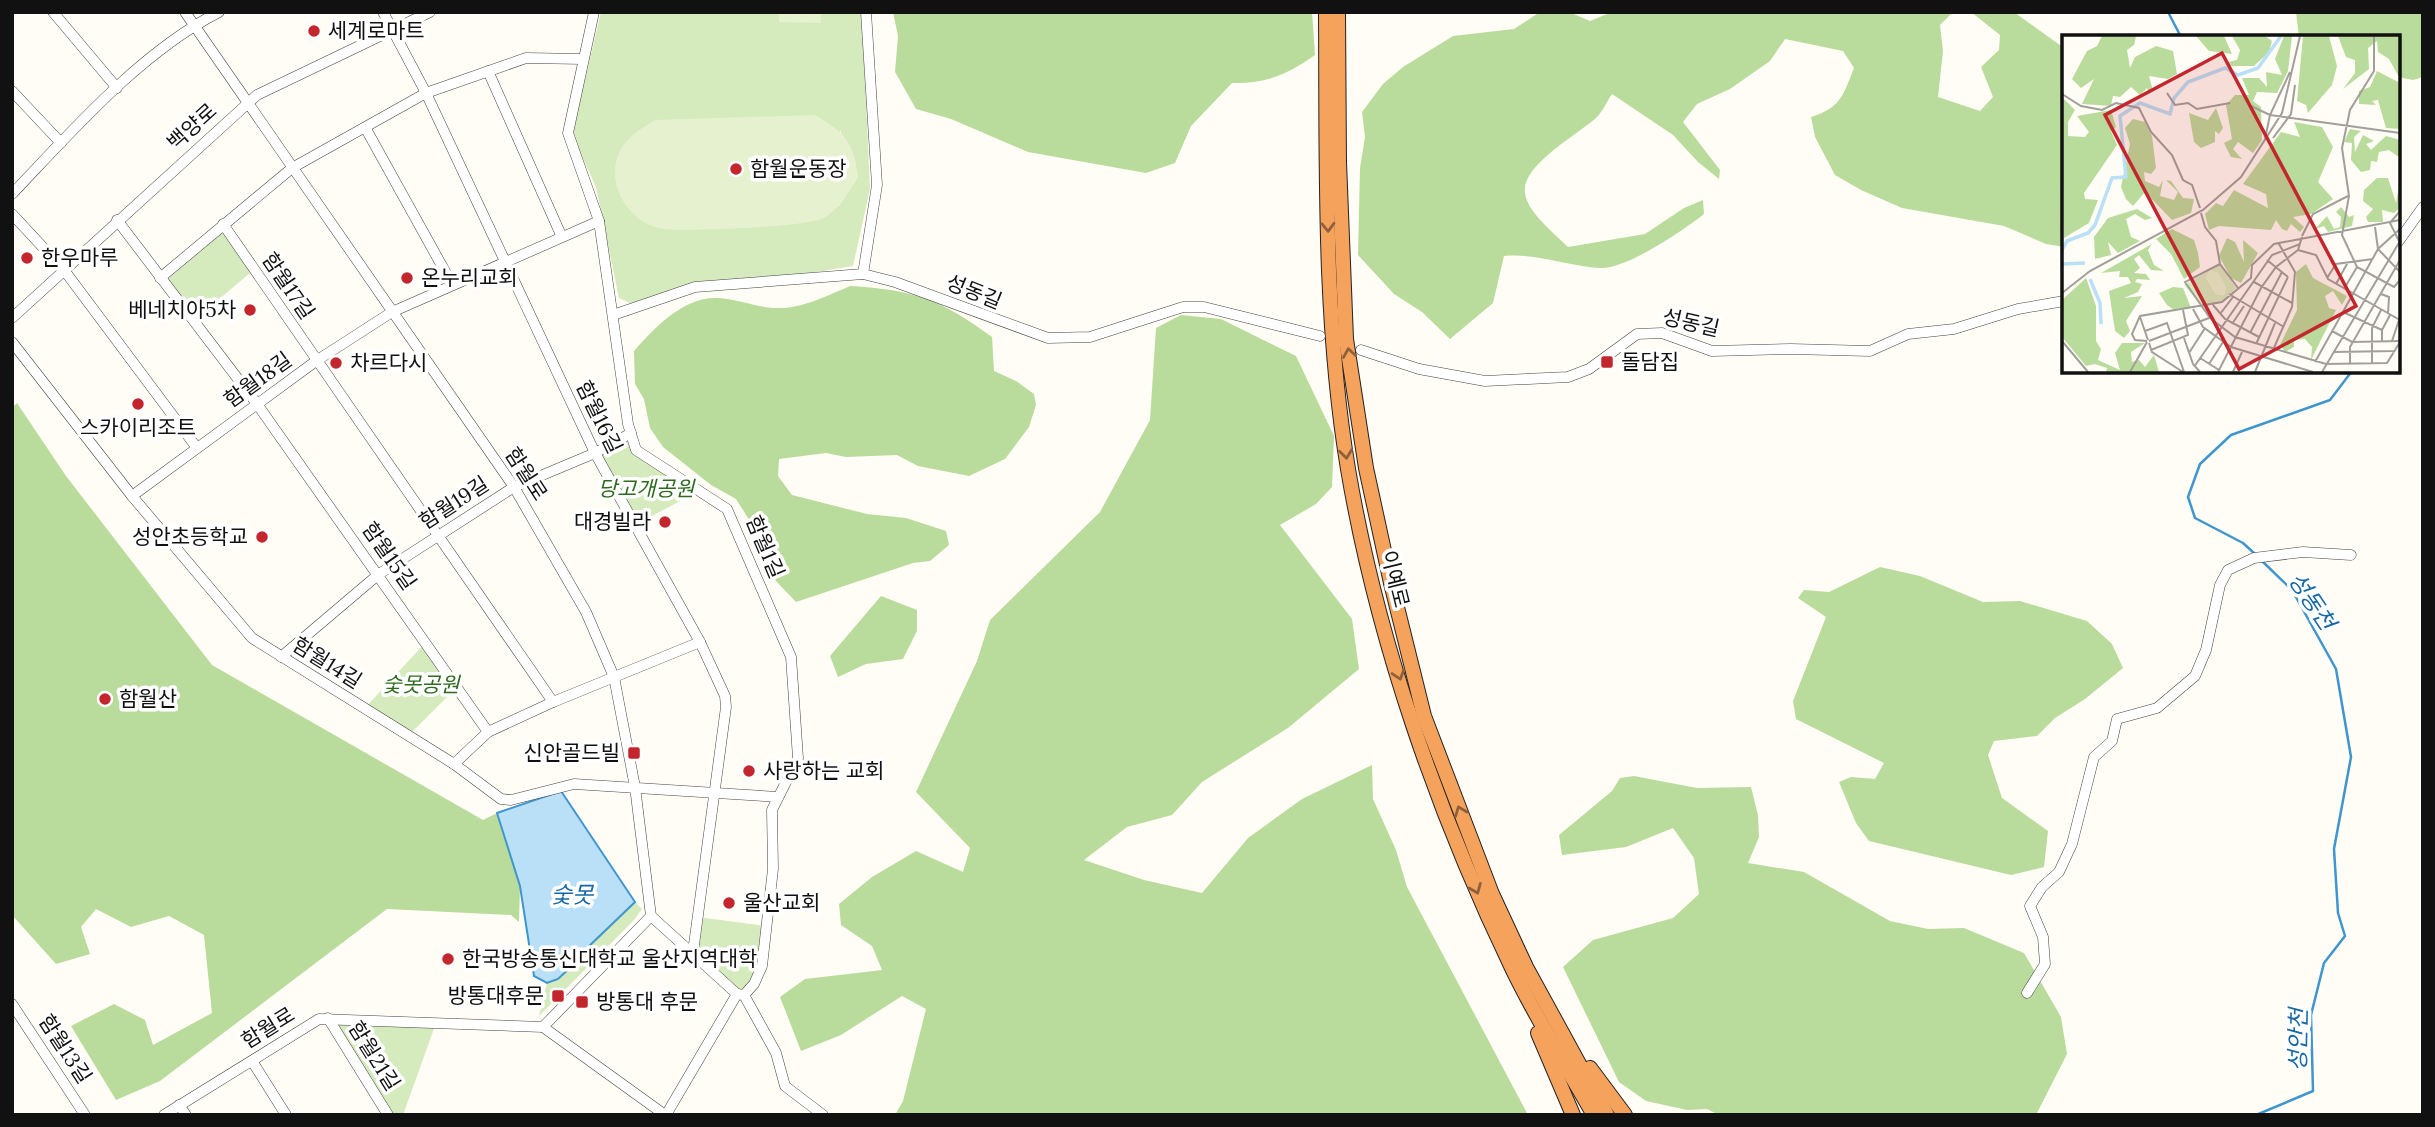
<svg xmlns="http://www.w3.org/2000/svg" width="2435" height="1127" viewBox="0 0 2435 1127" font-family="Lora,'Noto Sans KR',serif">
	<rect width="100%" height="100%" fill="#fffdf5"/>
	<g fill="#d5ebbd" fill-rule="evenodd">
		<path d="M601,12H862L870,189L853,266L630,303L619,298L596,187L572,135ZM840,130L858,177L839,206Z"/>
		<path d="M223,232L250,273L198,317L167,280Z"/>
		<path d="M629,434L636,450L699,491L635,525L595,453Z"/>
		<path d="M426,642L457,687L408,736L364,709Z"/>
		<path d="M635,902L642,909L634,920L539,1016L547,983L558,979L572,966L571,959L575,953L585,950Z"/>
		<path d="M698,917L766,926L762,966L744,995L693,952Z"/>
		<path d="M328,1018L436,1023L403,1115H388Z"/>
	</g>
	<g fill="#b9dc9c">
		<path d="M893,12H1312L1315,55C1288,74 1266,84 1232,83L1191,126L1175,163L1146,173L1028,152L951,119L916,109L895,72L898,36Z"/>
		<path d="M1540,12H1569L1590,21L1612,12H1953L1940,25L1943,51L1938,97L1980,111L1993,97L1981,67L1999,50L2000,35L1971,12H2014L2064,48V247L2046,244L2004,226L1902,208L1861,190L1835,175L1815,137L1811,117C1840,108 1843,96 1854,68L1843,51L1785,39L1770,61L1730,89L1697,104L1683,122L1720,170L1719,179L1698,162L1673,135L1612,94C1607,101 1603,111 1597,117C1579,134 1521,165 1525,193C1527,212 1555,234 1568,247L1645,234L1684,208L1703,200L1704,214C1684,230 1625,270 1600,268C1567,266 1537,253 1504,256L1493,303L1450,339L1422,312L1394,294L1358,255L1360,168L1365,137L1362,112L1383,84L1403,67L1453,36L1514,29Z"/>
		<path d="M2296,12H2423V77L2413,80L2398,77V37H2299Z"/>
		<path d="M850,286C915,290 940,299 992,337L994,371L1016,381L1034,394L1036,405L1029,427L1005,459L969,476L918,466L897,455L846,457L826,453L779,459L778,476L792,495L867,514L906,518L946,531L949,545L930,561L913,563L796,602L776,581L755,529L736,499L711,485L663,447L650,428L644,399L635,384L634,351C654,328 684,296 718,298C738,299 758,308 778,308C801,309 829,295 850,286Z"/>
		<path d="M1181,315L1221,319L1296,356L1334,436L1332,487L1316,504L1280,525L1352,619L1359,669L1288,728L1202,782L1172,815L1127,827L1084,860L1144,880L1202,893L1248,838L1302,799L1372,765L1373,799L1396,850L1407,887L1528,1115H895L903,1101L926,1009L902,996L841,1035L801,1051L780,997L805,979L882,970L872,946L841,925L839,904L872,877L916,851L963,872L970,848L916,792L977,661L990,620L1100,512L1150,420L1156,328Z"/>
		<path d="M17,403L66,476L212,665L483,820L497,813L520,886L519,922L511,915L387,909L160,1081L116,1100L71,1026L114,1004L145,1020L153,1045L212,1013L204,935L169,916L131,927L96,909L81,927L90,954L56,964L12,915V408Z"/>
		<path d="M1880,567L1920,576L1983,602L2020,601L2087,621L2112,644L2123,668L2085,699L2055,718L2037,736L1994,741L1988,755L2002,798L2048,831L2044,867L2011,875L1869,841L1856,823L1839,782L1851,777L1875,779L1884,763L1796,719L1793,701L1826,617L1798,598L1804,590L1829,592Z"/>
		<path d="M881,596L917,610V631L903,659L866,664L838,677L830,656Z"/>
		<path d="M1634,776L1697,788L1751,787L1758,815L1759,837L1748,863L1804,872L1890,921L1928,929L1964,928L2024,953L2061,1017L2067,1054L2036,1115H1719L1707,1109L1687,1110L1646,1101L1619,1082L1563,967L1593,940L1673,918L1699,894L1694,858L1673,828L1626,847L1562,855L1559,835L1612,791L1620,778Z"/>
	</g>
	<g fill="#e6f2cf">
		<path d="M779,12H821V23L779,22Z"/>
		<path d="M815,115C844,132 854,142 858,177C849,191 840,209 824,218C808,227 685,232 664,229C625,224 600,175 625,143C633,133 644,127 655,120Z"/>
	</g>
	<path fill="#b9e0f7" stroke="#3f96cf" stroke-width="2" d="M561,791L635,902L585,950L575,953L571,959L572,966L558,979L547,983L534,976L520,886L497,813Z"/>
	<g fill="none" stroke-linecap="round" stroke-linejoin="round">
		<g stroke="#3f96cf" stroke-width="2.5">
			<path d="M2168,12L2181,37"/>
			<path d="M2255,554L2243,543L2195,518L2188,497L2200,464L2231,435L2330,400L2352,371"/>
			<path d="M2256,1115L2313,1091L2311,1015L2324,963L2345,936L2338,913L2334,849L2351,757L2336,669L2292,590L2262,561"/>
		</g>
		<g stroke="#444" stroke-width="11">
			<g id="minor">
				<path d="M53,12L117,88"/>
				<path d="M185,12L514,487L586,612L614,677L635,787L651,916L737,994"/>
				<path d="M383,12L426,93L595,453L700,642L725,696L726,707L693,952"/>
				<path d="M594,12L568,133L599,221L628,424L636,450L727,509L791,657L798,758L772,810L773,869L762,966L754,984L744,995L737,994L666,1115"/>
				<path d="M488,71L561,235"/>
				<path d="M12,91L61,143"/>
				<path d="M366,129L452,284"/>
				<path d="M12,194C73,130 141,52 219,12"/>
				<path d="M12,214L64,270L197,448"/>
				<path d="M117,220L257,404L488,732"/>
				<path d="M223,224L553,702"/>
				<path d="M2398,242L2423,207"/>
				<path d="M863,274L877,185L866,12"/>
				<path d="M160,278L292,168L426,93L526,58L583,59"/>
				<path d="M613,315L695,287L863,274L895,282L1048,338L1090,337L1183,307H1204L1320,336"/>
				<path d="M12,318L257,95L430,12"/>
				<path d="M12,342L132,496L252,638L454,764L501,799L511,800L574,784L778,797"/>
				<path d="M1361,350L1419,369L1485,381L1568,377L1589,369L1637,334L1662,333L1712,351L1791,349L1870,351L1908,334L1954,329L2018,309L2064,301"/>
				<path d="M132,496L316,361L392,312L599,221"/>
				<path d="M281,657L379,574L514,487L595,453L631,433"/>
				<path d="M454,764L488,732L553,702L700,642"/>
				<path d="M2027,993L2045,964L2043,937L2030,906L2042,887L2059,872L2072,844L2094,757L2112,741L2117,719L2157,708L2195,676L2206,650L2220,585L2228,570L2254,558L2303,552L2351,555"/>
				<path d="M744,995L776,1053L785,1086L823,1115"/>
				<path d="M12,1004L85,1115"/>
				<path d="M328,1018L388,1115"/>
				<path d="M543,1027L665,1115"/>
				<path d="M252,1061L286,1115"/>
				<path d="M179,1105L186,1115"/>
				<path d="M164,1115L319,1019L543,1027L651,916"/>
			</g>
		</g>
		<g stroke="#222" stroke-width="16">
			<g id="highway">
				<path d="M1326,12C1327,164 1323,319 1348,469C1377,640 1437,812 1512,968C1536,1018 1566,1066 1594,1115"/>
				<path d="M1338,12L1339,162L1346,339L1366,468L1391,583L1424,716L1492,894L1526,967L1607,1115"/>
				<path d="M1538,1033L1573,1115"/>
				<path d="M1590,1068L1625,1115"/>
			</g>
		</g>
		<use href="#minor" stroke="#fff" stroke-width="10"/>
		<use href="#highway" stroke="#f5a25d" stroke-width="14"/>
	</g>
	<defs><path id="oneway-chevron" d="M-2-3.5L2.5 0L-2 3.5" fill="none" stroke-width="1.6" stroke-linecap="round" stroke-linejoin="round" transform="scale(1.75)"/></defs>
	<g stroke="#8e613b">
		<use href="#oneway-chevron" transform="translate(1328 227) rotate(88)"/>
		<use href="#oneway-chevron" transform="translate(1349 353) rotate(-99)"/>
		<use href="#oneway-chevron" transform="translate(1346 454) rotate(83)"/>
		<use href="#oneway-chevron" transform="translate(1399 675) rotate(72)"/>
		<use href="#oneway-chevron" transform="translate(1460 811) rotate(-111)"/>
		<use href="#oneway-chevron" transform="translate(1476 889) rotate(68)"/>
	</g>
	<g fill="#c4262e" stroke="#fff" stroke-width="2.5">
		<circle cx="314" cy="31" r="7"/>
		<circle cx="736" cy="169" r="7"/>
		<circle cx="27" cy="258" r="7"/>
		<circle cx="407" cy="278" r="7"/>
		<circle cx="250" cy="310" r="7"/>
		<rect x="1600" y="355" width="14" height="14" rx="3.5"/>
		<circle cx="336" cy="363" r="7"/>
		<circle cx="138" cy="404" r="7"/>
		<circle cx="665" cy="522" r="7"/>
		<circle cx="262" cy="537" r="7"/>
		<circle cx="105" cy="699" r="7"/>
		<rect x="627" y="746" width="14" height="14" rx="3.5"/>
		<circle cx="749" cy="771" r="7"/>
		<circle cx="729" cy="903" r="7"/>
		<circle cx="448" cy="959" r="7"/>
		<rect x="551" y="989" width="14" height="14" rx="3.5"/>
		<rect x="575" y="995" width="14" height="14" rx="3.5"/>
	</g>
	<g text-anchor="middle" stroke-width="7" stroke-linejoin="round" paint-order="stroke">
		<g font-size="21" fill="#111" stroke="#fff" text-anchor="start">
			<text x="328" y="38">세계로마트</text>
			<text x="750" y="176">함월운동장</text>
			<text x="41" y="265">한우마루</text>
			<text x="421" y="285">온누리교회</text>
			<text x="236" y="317" text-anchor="end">베네치아5차</text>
			<text x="1621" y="369">돌담집</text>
			<text x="350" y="370">차르다시</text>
			<text x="138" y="435" text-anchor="middle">스카이리조트</text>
			<text x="651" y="529" text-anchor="end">대경빌라</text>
			<text x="248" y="544" text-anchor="end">성안초등학교</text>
			<text x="119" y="706">함월산</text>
			<text x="620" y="760" text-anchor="end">신안골드빌</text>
			<text x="763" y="778">사랑하는 교회</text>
			<text x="743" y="910">울산교회</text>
			<text x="462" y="966">한국방송통신대학교 울산지역대학</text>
			<text x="544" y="1003" text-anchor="end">방통대후문</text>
			<text x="596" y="1009">방통대 후문</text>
		</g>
		<g font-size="21" fill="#111" stroke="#fff">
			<text transform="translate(192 127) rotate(-42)" y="7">백양로</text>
			<text transform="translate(288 286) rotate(56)" y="7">함월17길</text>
			<text transform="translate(974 292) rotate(22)" y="7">성동길</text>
			<text transform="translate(1691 323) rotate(13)" y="7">성동길</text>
			<text transform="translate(258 380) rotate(-36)" y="7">함월18길</text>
			<text transform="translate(599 417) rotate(64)" y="7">함월16길</text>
			<text transform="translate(526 474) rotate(57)" y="7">함월로</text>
			<text transform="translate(454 503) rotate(-33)" y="7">함월19길</text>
			<text transform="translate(765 547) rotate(67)" y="7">함월1길</text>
			<text transform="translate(389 556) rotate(55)" y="7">함월15길</text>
			<text transform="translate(1395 579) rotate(76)" y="7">이예로</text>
			<text transform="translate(327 663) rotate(32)" y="7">함월14길</text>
			<text transform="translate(268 1028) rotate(-32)" y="7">함월로</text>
			<text transform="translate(65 1049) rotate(57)" y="7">함월13길</text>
			<text transform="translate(374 1056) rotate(58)" y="7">함월21길</text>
		</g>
		<g font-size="21" font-style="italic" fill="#2f6b1f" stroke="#fff">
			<text x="646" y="496">당고개공원</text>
			<text x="421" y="692">숯못공원</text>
		</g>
		<g font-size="23" font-style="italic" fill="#1768a6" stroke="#fff">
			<text transform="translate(2312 601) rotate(56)" y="8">성동천</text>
			<text x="572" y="903">숯못</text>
			<text transform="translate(2298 1040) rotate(-89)" y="8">성안천</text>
		</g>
	</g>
	<g transform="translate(2062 35)">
		<rect width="338" height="338" fill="#fffdf5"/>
		<path d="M158,230L174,253L160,267L141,272L122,250ZM148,235L156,238L164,252L162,260L154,259L144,243Z" fill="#d5ebbd" fill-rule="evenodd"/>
		<path d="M40,1H74L72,10L65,15L68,33L73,22L94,11L111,16L115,39L106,44L87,41L91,56L87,59L85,53L78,60L69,52L58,62L51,61L49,71L20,69L32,44L19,53L10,44L25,16L35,11ZM134,1H162L170,19L147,16ZM170,1H203L210,6L207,17L192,31H169L166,27L175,25L178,15ZM222,1H230L226,36L215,58L195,57L191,66L199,72L200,105L191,118L176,107L171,114L180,124L169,122L162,108L170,104L164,70L173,60H187L180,43H197L205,52L204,37L220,40L213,24ZM241,1H267L275,31L270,50L246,78L244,70L235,66ZM276,1H338V44L327,24L316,17L315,6L306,13L307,34L281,54L293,38V25L284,22ZM315,36L338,48V94L324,93L316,65L310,66L314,70L297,69V56L308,52ZM0,62L13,75L6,87V101L23,102L27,97L15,81L49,75L54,92L49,96L55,110L22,158L23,164L36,165L27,188L2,203ZM154,73L161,93L157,99L153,96V107L139,113L132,107L127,78L146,85ZM71,84L83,87L90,101L94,133L89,139L82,137L83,146L97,152L101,145L98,161L112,165L116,157L104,145L109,146L121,163L132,164L129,178L110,185L83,157L71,171L64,164L59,152L68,109L63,93ZM232,87L260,92L271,112L256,147L271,164L249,179L231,182L242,192L238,197L229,189L225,196L220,194L214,185L209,195L157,191L147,195L143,179L154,168L161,171L172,155L206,173L204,159L181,149L219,97L238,102ZM288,94L299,96L292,102L293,117L301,100L312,106L304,109L309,115L324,101L338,105V123L327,115L317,117L315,127L309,126L308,135L299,137L289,125L290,108L282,107ZM326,143L334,168L338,145V173L332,178L320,175L321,187H306L304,182L311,174L301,166L302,155L315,143ZM279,172L287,182L292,180L290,191L266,197L262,191L253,194L265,181L272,194L278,192L279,182L274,177ZM75,174L90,183L83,185L73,179L64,184L69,202L78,206L56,218L46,207L49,220L33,224L32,202L46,183ZM110,194L132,205L136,218L138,232L122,244L109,219L94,204ZM165,203L173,207L182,227L181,205L196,218L179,248L169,243L157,221ZM90,209L86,215L92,230L102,236L89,235L77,220L72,224L78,233L72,238L84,239L88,245L75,244L73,247L80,249L76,257L62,263L80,261L64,286L68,296L62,303L53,296L47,256L69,248L66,242H57L58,236L39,238ZM244,229L251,243L285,261L280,270L271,256L263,261L267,273L274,275L249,325L250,312L243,304L232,305V312L223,317L218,310L235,275L234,237ZM24,243L34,271V306L39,314L36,325L58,335L53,318L60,308H83L69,317L70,327L77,325L83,332L92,320L97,337H44L45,333L33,329L24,331L0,302V265ZM111,252L121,253L129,273L111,274L105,270L97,258Z" fill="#b9dc9c"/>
		<path d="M148,235L156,238L164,252L162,260L154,259L144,243Z" fill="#e6f2cf"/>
		<path fill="none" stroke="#b9e0f7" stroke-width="3.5" d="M0,215L5,206L26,198L33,190L50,143L64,142L58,81L78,68L108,79L112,63L126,47L163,33L176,40L196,33L219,1M0,229L23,228M28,244L38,268L39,289"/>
		<path fill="none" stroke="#a09f9a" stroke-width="2" d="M312,1V36L288,75L280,113L287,161L280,200L295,232L332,252L338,245M105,58L113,70L126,68L135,74L168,68M0,59L19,71L40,75L54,68L77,73L89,97L110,120L121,145L130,150L138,173M189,71L208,80M208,80L338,98M211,103L229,79L233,50M203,104L208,80L228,37M139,178L143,192L154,206L158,229L176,253M313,192L316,214L338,237M240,201L251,179L286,161M337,206L328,188L338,176M236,215L254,220L266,244L338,285M205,225L226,242M158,229L123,247L148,283L173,302L264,329L325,328L338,307M265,243L274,229L311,224M192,247L230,268M274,249L286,227M282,254L295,232M0,258L28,236L141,175L179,142L220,78L238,1M167,259L222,292M319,259L327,262L326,279M151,270L163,284L197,302M131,274L141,292L169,312L251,337M281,277L320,295M158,279L171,262M78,282L86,305M170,289L182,271M83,296L105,288L122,337M270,296L290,307L338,306M188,298L220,237M122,303L131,329L138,337M0,306L26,337M85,306L73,305L70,299L78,281L160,267L189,243L190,230L212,209L338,185M87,306L147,283M330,306L337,285M320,307V295L328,280M87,308L90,317L121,337M194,309L226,242M89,315L126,300L121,275M211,315L230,272L233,237L217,209M271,317L333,316M127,318L143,293M138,323L157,335M253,327L316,214L338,194M310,328V293L319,275M147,329L161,307M288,329V312L338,225M132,332L210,220L238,209M68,337L85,307M156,337L199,253L214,232L236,215L240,202M171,337L180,317M193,337L213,288M260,337L338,206"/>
		<path fill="#c4262e" fill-opacity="0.15" stroke="#c4262e" stroke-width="3.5" d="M160,18L294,271L177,334L43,80Z"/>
		<rect width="338" height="338" fill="none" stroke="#111" stroke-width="3.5"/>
	</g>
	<rect width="2435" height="1127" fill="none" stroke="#111111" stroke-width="28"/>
</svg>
